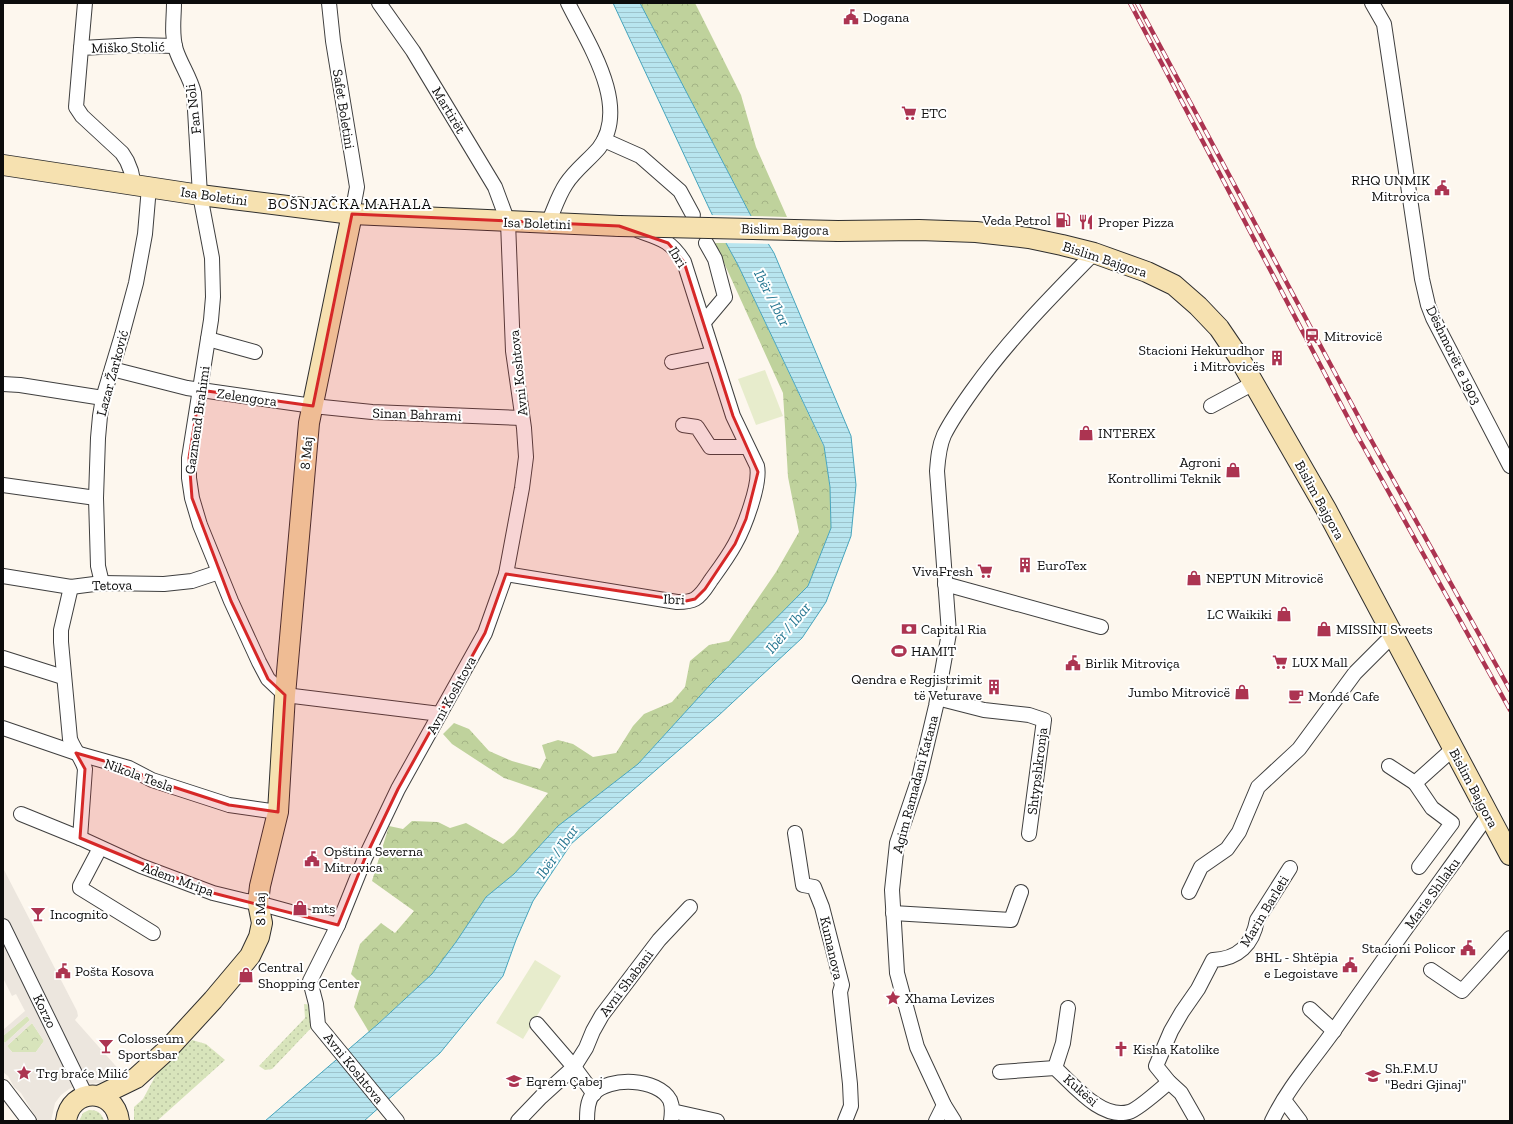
<svg xmlns="http://www.w3.org/2000/svg" width="1513" height="1124" viewBox="0 0 1513 1124" font-family="'Zilla Slab',serif">
	<defs>
		<pattern id="grass-dots" width="8" height="8" patternUnits="userSpaceOnUse"><rect width="8" height="8" fill="#d8e4bb"/><path d="M2 2h.1M6 6h.1" fill="none" stroke="#b8c2a0" stroke-width="1.8" stroke-linecap="round"/></pattern>
		<pattern id="forest-crowns" width="20" height="18" patternUnits="userSpaceOnUse"><rect width="20" height="18" fill="#bfd29c"/><path d="M2 6a3 3 0 1 1 6 0M12 15a3 3 0 1 1 6 0" fill="none" stroke="#a3b385"/></pattern>
		<pattern id="park-crowns" width="20" height="18" patternUnits="userSpaceOnUse"><rect width="20" height="18" fill="#d8e4bb"/><path d="M2 6a3 3 0 1 1 6 0M12 15a3 3 0 1 1 6 0" fill="none" stroke="#b8c2a0"/></pattern>
		<pattern id="water-rules" width="6" height="5" patternUnits="userSpaceOnUse"><rect width="6" height="5" fill="#b8e5ef"/><path d="M0 2.5h6" fill="none" stroke="#9dc3cc"/></pattern>
	</defs>
	<rect width="100%" height="100%" fill="#fdf7ee"/>
	<g fill="url(#grass-dots)">
		<path d="M304,1004L313,1005V1026L272,1069L265,1070L259,1066L305,1018Z"/>
		<path d="M192,1040L206,1044L225,1060L157,1121H134V1107L143,1099L157,1073Z"/>
		<path d="M89,1110C97,1110 102,1113 104,1121H79L83,1113Z"/>
	</g>
	<g fill="url(#forest-crowns)">
		<path d="M640,3H695L741,95L756,147L787,217L751,216Z"/>
		<path d="M715,243H726L738,265L824,447L830,487L831,528L808,586L710,685L638,764L558,826L514,874L486,897L456,942L432,974L369,1032L354,1007L361,984L351,974L360,944L381,923L395,933L414,911L372,881L389,826L403,829L412,821L438,822L450,828L466,823L503,844L514,835L548,793L504,778L452,744L443,734L454,723L469,729L489,751L512,761L540,769L546,758L542,745L558,740L573,744L593,757L616,753L633,726L644,714L672,702L685,687L690,661L709,645L729,641L776,572L799,532L788,477L783,393Z"/>
	</g>
	<g fill="url(#park-crowns)">
		<path d="M27,1016L30,1020L5,1043L3,1041V1036Z"/>
		<path d="M32,1023L44,1041L36,1052H12L7,1046Z"/>
	</g>
	<g fill="#e7eccc">
		<path d="M765,370L783,416L756,425L738,379Z"/>
		<path d="M535,960L561,976L523,1039L496,1023Z"/>
	</g>
	<path fill="#ece6de" fill-rule="evenodd" d="M3,868L77,1011L78,1016L75,1020L122,1073L102,1083L80,1084L69,1089L61,1095L55,1103L51,1121H38L21,1093L14,1087L8,1076L3,1072V1041L5,1043L30,1020L27,1016L3,1036V1030L25,1011L16,994L12,996L3,978ZM32,1023L44,1041L36,1052H12L7,1046Z"/>
	<path fill="url(#water-rules)" stroke="#47a5bd" d="M613,3H640L751,216L774,253L851,436L856,485L851,536L826,602L802,638L718,716L571,844L533,901L516,940L503,976L440,1053L364,1121H265L378,1024L432,974L456,942L486,897L514,874L558,826L638,764L710,685L808,586L831,528L830,487L824,446L738,265L726,243L709,208Z"/>
	<path fill="#fdf7ee" d="M710,215L753,216L771,244L723,243Z"/>
	<g fill="none" stroke-linecap="round" stroke-linejoin="round">
		<g stroke="#3f3f3f" stroke-width="16">
			<g id="street">
				<path d="M174,3C174,19 171,34 176,50C181,65 190,77 194,93L200,195L212,258L213,297L211,320L189,458V478L192,498L200,525L231,601L259,662L268,679L285,695L440,714"/>
				<path d="M329,3L333,41L357,187L352,214"/>
				<path d="M379,3L413,51L495,187L508,222L513,351L524,428L526,457L522,488L506,574L485,633L398,789L365,858L338,925L310,981L316,1004L318,1025L397,1121"/>
				<path d="M1372,3L1384,24L1422,279L1428,305L1433,318L1510,466"/>
				<path d="M81,48L85,3"/>
				<path d="M604,140L640,156L680,191L693,215"/>
				<path d="M134,185L131,171L127,161L122,153L82,116L76,107L81,48L137,45L175,46"/>
				<path d="M548,223C554,210 558,196 566,184C575,170 589,160 599,148C631,106 587,42 568,3"/>
				<path d="M704,322L725,297L715,259L706,243"/>
				<path d="M208,339L255,352"/>
				<path d="M672,362L712,354"/>
				<path d="M112,369L187,388L313,406L372,412L522,418"/>
				<path d="M3,384L20,385L103,398"/>
				<path d="M1211,406L1254,383"/>
				<path d="M683,425L697,427L710,447H747"/>
				<path d="M3,485L96,498"/>
				<path d="M506,574L677,602C683,602 690,602 695,599C702,595 707,586 711,580C719,569 728,557 735,544C744,528 761,484 757,466L733,416L684,262C671,241 662,239 639,231"/>
				<path d="M3,576L71,587L102,583L164,584L192,581L219,572"/>
				<path d="M102,583L98,566L96,498L98,438L100,416L103,398L122,335L136,283L145,234L149,187"/>
				<path d="M945,584L1101,627"/>
				<path d="M71,587L61,630V642L70,739C74,750 82,758 85,769L80,838"/>
				<path d="M3,658L63,677"/>
				<path d="M937,698L984,710L1029,715L1044,720L1029,834"/>
				<path d="M3,728L76,753L129,768L152,780L229,805L278,812"/>
				<path d="M1389,766L1415,783L1454,748"/>
				<path d="M1415,783L1432,808L1452,823L1419,867"/>
				<path d="M21,814L80,838L141,866L213,893L246,901L258,903L338,925"/>
				<path d="M795,833L803,885L814,887L822,907L842,985L840,992L850,1084L851,1106L845,1121"/>
				<path d="M100,848L80,886V888L153,933"/>
				<path d="M1189,892L1201,867L1227,849L1239,832L1258,787L1299,749L1355,673L1392,636"/>
				<path d="M893,913L1011,920L1021,892"/>
				<path d="M3,926L86,1096"/>
				<path d="M1431,970L1462,991L1510,938"/>
				<path d="M1310,1009L1334,1031"/>
				<path d="M537,1024L574,1067L594,1094"/>
				<path d="M1055,1068L1063,1043L1068,1008"/>
				<path d="M1000,1072L1055,1068C1073,1084 1101,1120 1129,1112C1137,1110 1161,1089 1169,1082"/>
				<path d="M3,1087L29,1121"/>
				<path d="M1284,1100L1300,1121"/>
				<path d="M672,1111L717,1121"/>
				<path d="M518,1121L541,1097L574,1067L586,1048L593,1031L602,1015L659,940L690,907"/>
				<path d="M587,1121C587,1113 587,1101 593,1094C609,1076 658,1078 670,1100C673,1107 672,1114 671,1121"/>
				<path d="M936,1121L944,1105"/>
				<path d="M954,1121L944,1105L917,1047L897,973L892,890L897,843L919,778L936,706L949,633L937,471C938,458 939,446 944,435C952,419 962,405 972,391C1008,340 1051,297 1094,253"/>
				<path d="M1197,1121L1181,1093L1169,1082L1156,1066L1171,1031L1182,1012L1198,989L1213,960C1238,959 1253,944 1257,920L1290,868"/>
				<path d="M1272,1121C1288,1087 1314,1059 1335,1029C1385,956 1437,886 1488,815"/>
			</g>
		</g>
		<g stroke="#2e2e2e" stroke-width="22">
			<g id="secondary">
				<path d="M3,165L200,195L352,214L619,226"/>
				<path d="M838,231L919,230L976,232L1029,238L1062,245L1094,253L1147,272L1174,285L1198,306L1219,328L1238,356L1326,509L1510,855"/>
				<path d="M99,1096L136,1078L168,1049L213,1000L250,956L259,937L262,923L258,903L260,886L278,812L285,695L309,423L352,214"/>
				<path d="M66,1121C70,1087 115,1087 119,1121"/>
			</g>
		</g>
		<use href="#street" stroke="#fff" stroke-width="14"/>
		<use href="#secondary" stroke="#f6e1b0" stroke-width="20"/>
		<g stroke="#ac3451" stroke-width="4.5">
			<g id="rail">
				<path d="M1130,3L1357,435L1510,710"/>
				<path d="M1137,3L1365,429L1510,690"/>
			</g>
		</g>
		<use href="#rail" stroke="#fff" stroke-width="3" stroke-dasharray="9" stroke-linecap="butt"/>
		<g stroke="#2e2e2e" stroke-width="22" stroke-linecap="butt">
			<path id="secondary-bridge" d="M619,226L838,231"/>
		</g>
		<use href="#secondary-bridge" stroke="#f6e1b0" stroke-width="20"/>
	</g>
	<path fill="#d62828" fill-opacity="0.2" stroke="#d62828" stroke-width="3" stroke-linejoin="round" d="M352,214L619,226L668,243L684,262L733,416L758,472L746,519L735,544L705,589L695,599L686,601L506,574L485,633L398,789L365,858L338,925L213,893L80,838L85,769L76,753L129,768L152,780L229,805L278,812L285,695L268,679L231,601L192,498L189,458L200,390L313,406Z"/>
	<defs>
		<g id="civic-bare" transform="scale(1.2)"><path d="M-.6-6.5H3V-4.5H.6V-3L4-1V1h2V6H-6V1h2V-1L-.6-3ZM-1.2 2.5V6h2.4V2.5Z" fill="#ac3451" stroke="#fff" stroke-width="2.5" paint-order="stroke"/></g>
		<g id="supermarket-bare" transform="scale(1.2)"><path d="M-6-5.5h2.5l.6 2H6L4.5 2H-2.5L-4.4-4H-6ZM-1.5 3.2a1.3 1.3 0 1 0 .1 0ZM3 3.2a1.3 1.3 0 1 0 .1 0Z" fill="#ac3451" stroke="#fff" stroke-width="2.5" paint-order="stroke"/></g>
		<g id="fuel-bare" transform="scale(1.2)"><path d="M-5.5-6h7V0h2V4h1.3V-2.5L3-4.5l.8-.8L6-3V5H2.5V1h-1V6h-7ZM-4.2-4.7v3.2H.2V-4.7Z" fill="#ac3451" stroke="#fff" stroke-width="2.5" paint-order="stroke"/></g>
		<g id="restaurant-bare" transform="scale(1.2)"><path d="M-5-6h1v4h1v-4h1v4h1v-4h1v5L-1.5 .5V6h-2V.5L-5-1ZM5-6V6H3V1.5H1.5Q1.5-4 5-6Z" fill="#ac3451" stroke="#fff" stroke-width="2.5" paint-order="stroke"/></g>
		<g id="station-bare" transform="scale(1.2)"><path d="M-3-6H3Q5-6 5-4V2Q5 4 3 4L4.5 6H3L1.5 4h-3L-3 6H-4.5L-3 4Q-5 4-5 2V-4Q-5-6-3-6ZM-3.5-4v3h7v-3ZM-3.5 1v1.5H-2V1ZM2 1v1.5H3.5V1Z" fill="#ac3451" stroke="#fff" stroke-width="2.5" paint-order="stroke"/></g>
		<g id="building-bare" transform="scale(1.2)"><path d="M-4-6H4V6H1V3H-1V6H-4ZM-2.5-4.3h1.7v1.8h-1.7ZM.8-4.3h1.7v1.8H.8ZM-2.5-1h1.7V.8h-1.7ZM.8-1h1.7V.8H.8Z" fill="#ac3451" stroke="#fff" stroke-width="2.5" paint-order="stroke"/></g>
		<g id="shop-bare" transform="scale(1.2)"><path d="M-5-2.5h2.3a2.7 3.5 0 0 1 5.4 0H5L5.5 6h-11ZM-1.5-2.5h3a1.5 2.3 0 0 0-3 0Z" fill="#ac3451" stroke="#fff" stroke-width="2.5" paint-order="stroke"/></g>
		<g id="bank-bare" transform="scale(1.2)"><path d="M-6-4H6V4H-6ZM0-2.3a2.3 2.3 0 1 0 0 4.6a2.3 2.3 0 1 0 0-4.6Z" fill="#ac3451" stroke="#fff" stroke-width="2.5" paint-order="stroke"/></g>
		<g id="stadium-bare" transform="scale(1.2)"><path d="M0-5a6.5 5 0 1 0 0 10a6.5 5 0 1 0 0-10ZM-3.5-1.8h7v3.6h-7Z" fill="#ac3451" stroke="#fff" stroke-width="2.5" paint-order="stroke"/></g>
		<g id="cafe-bare" transform="scale(1.2)"><path d="M-5.5-4.5H6V0H3Q3 3.5 0 3.5H-2.5Q-5.5 3.5-5.5 0ZM3-3.2v2h1.7v-2ZM-6 4.5H4V6H-6Z" fill="#ac3451" stroke="#fff" stroke-width="2.5" paint-order="stroke"/></g>
		<g id="bar-bare" transform="scale(1.2)"><path d="M-6-5H6L.8 .8V4.5H3.5V6h-7V4.5H-.8V.8Z" fill="#ac3451" stroke="#fff" stroke-width="2.5" paint-order="stroke"/></g>
		<g id="sight-bare" transform="scale(1.2)"><path d="M0-6L1.8-2.2L6-1.7L2.9 1.2L3.7 5.4L0 3.3L-3.7 5.4L-2.9 1.2L-6-1.7L-1.8-2.2Z" fill="#ac3451" stroke="#fff" stroke-width="2.5" paint-order="stroke"/></g>
		<g id="church-bare" transform="scale(1.2)"><path d="M-1.2-6h2.4v3.5h3.3v2.4h-3.3V6h-2.4V-.1h-3.3v-2.4h3.3Z" fill="#ac3451" stroke="#fff" stroke-width="2.5" paint-order="stroke"/></g>
		<g id="school-bare" transform="scale(1.2)"><path d="M0-5L7-2L0 1L-7-2ZM-4 1L0 2.5L4 1V4Q0 6-4 4Z" fill="#ac3451" stroke="#fff" stroke-width="2.5" paint-order="stroke"/></g>
	</defs>
	<g fill-rule="evenodd">
		<use href="#civic-bare" x="851" y="17"/>
		<use href="#supermarket-bare" x="909" y="113"/>
		<use href="#civic-bare" x="1442" y="188"/>
		<use href="#fuel-bare" x="1063" y="220"/>
		<use href="#restaurant-bare" x="1086" y="222"/>
		<use href="#station-bare" x="1312" y="336"/>
		<use href="#building-bare" x="1277" y="358"/>
		<use href="#shop-bare" x="1086" y="433"/>
		<use href="#shop-bare" x="1233" y="470"/>
		<use href="#building-bare" x="1025" y="565"/>
		<use href="#supermarket-bare" x="985" y="571"/>
		<use href="#shop-bare" x="1194" y="578"/>
		<use href="#shop-bare" x="1284" y="614"/>
		<use href="#bank-bare" x="909" y="629"/>
		<use href="#shop-bare" x="1324" y="629"/>
		<use href="#stadium-bare" x="899" y="651"/>
		<use href="#supermarket-bare" x="1280" y="662"/>
		<use href="#civic-bare" x="1073" y="663"/>
		<use href="#building-bare" x="994" y="687"/>
		<use href="#shop-bare" x="1242" y="692"/>
		<use href="#cafe-bare" x="1296" y="696"/>
		<use href="#civic-bare" x="312" y="859"/>
		<use href="#shop-bare" x="300" y="908"/>
		<use href="#bar-bare" x="38" y="914"/>
		<use href="#civic-bare" x="1468" y="948"/>
		<use href="#civic-bare" x="1350" y="965"/>
		<use href="#civic-bare" x="63" y="971"/>
		<use href="#shop-bare" x="246" y="975"/>
		<use href="#sight-bare" x="893" y="998"/>
		<use href="#bar-bare" x="106" y="1046"/>
		<use href="#church-bare" x="1121" y="1049"/>
		<use href="#sight-bare" x="24" y="1073"/>
		<use href="#school-bare" x="1373" y="1076"/>
		<use href="#school-bare" x="514" y="1081"/>
	</g>
	<g text-anchor="middle" stroke-width="4" stroke-linejoin="round" paint-order="stroke">
		<g font-size="14" fill="#0c0c0c" stroke="#fff" text-anchor="start">
			<text x="863" y="22">Dogana</text>
			<text x="921" y="118">ETC</text>
			<text x="1430" y="185" text-anchor="end">RHQ UNMIK<tspan x="1430" dy="16">Mitrovica</tspan></text>
			<text x="1051" y="225" text-anchor="end">Veda Petrol</text>
			<text x="1098" y="227">Proper Pizza</text>
			<text x="1324" y="341">Mitrovicë</text>
			<text x="1265" y="355" text-anchor="end">Stacioni Hekurudhor<tspan x="1265" dy="16">i Mitrovicës</tspan></text>
			<text x="1098" y="438">INTEREX</text>
			<text x="1221" y="467" text-anchor="end">Agroni<tspan x="1221" dy="16">Kontrollimi Teknik</tspan></text>
			<text x="1037" y="570">EuroTex</text>
			<text x="973" y="576" text-anchor="end">VivaFresh</text>
			<text x="1206" y="583">NEPTUN Mitrovicë</text>
			<text x="1272" y="619" text-anchor="end">LC Waikiki</text>
			<text x="921" y="634">Capital Ria</text>
			<text x="1336" y="634">MISSINI Sweets</text>
			<text x="911" y="656">HAMIT</text>
			<text x="1292" y="667">LUX Mall</text>
			<text x="1085" y="668">Birlik Mitroviça</text>
			<text x="982" y="684" text-anchor="end">Qendra e Regjistrimit<tspan x="982" dy="16">të Veturave</tspan></text>
			<text x="1230" y="697" text-anchor="end">Jumbo Mitrovicë</text>
			<text x="1308" y="701">Mondé Cafe</text>
			<text x="324" y="856">Opština Severna<tspan x="324" dy="16">Mitrovica</tspan></text>
			<text x="312" y="913">mts</text>
			<text x="50" y="919">Incognito</text>
			<text x="1456" y="953" text-anchor="end">Stacioni Policor</text>
			<text x="1338" y="962" text-anchor="end">BHL - Shtëpia<tspan x="1338" dy="16">e Legoistave</tspan></text>
			<text x="258" y="972">Central<tspan x="258" dy="16">Shopping Center</tspan></text>
			<text x="75" y="976">Pošta Kosova</text>
			<text x="905" y="1003">Xhama Levizes</text>
			<text x="118" y="1043">Colosseum<tspan x="118" dy="16">Sportsbar</tspan></text>
			<text x="1133" y="1054">Kisha Katolike</text>
			<text x="1385" y="1073">Sh.F.M.U<tspan x="1385" dy="16">"Bedri Gjinaj"</tspan></text>
			<text x="36" y="1078">Trg braće Milić</text>
			<text x="526" y="1086">Eqrem Çabej</text>
		</g>
		<g font-size="14" fill="#0c0c0c" stroke="#fff">
			<text transform="translate(128 47) rotate(-1)" y="5">Miško Stolić</text>
			<text transform="translate(193 109) rotate(-97)" y="5">Fan Noli</text>
			<text transform="translate(344 109) rotate(81)" y="5">Safet Boletini</text>
			<text transform="translate(449 110) rotate(59)" y="5">Martirët</text>
			<text transform="translate(214 196) rotate(8)" y="5">Isa Boletini</text>
			<text transform="translate(537 223) rotate(2)" y="5">Isa Boletini</text>
			<text transform="translate(785 229) rotate(1)" y="5">Bislim Bajgora</text>
			<text transform="translate(678 257) rotate(58)" y="5">Ibri</text>
			<text transform="translate(1105 259) rotate(18)" y="5">Bislim Bajgora</text>
			<text transform="translate(1454 355) rotate(64)" y="5">Dëshmorët e 1903</text>
			<text transform="translate(112 373) rotate(-75)" y="5">Lazar Žarković</text>
			<text transform="translate(518 373) rotate(-96)" y="5">Avni Koshtova</text>
			<text transform="translate(247 397) rotate(8)" y="5">Zelengora</text>
			<text transform="translate(417 414) rotate(2)" y="5">Sinan Bahrami</text>
			<text transform="translate(197 420) rotate(-82)" y="5">Gazmend Brahimi</text>
			<text transform="translate(306 453) rotate(-85)" y="5">8 Maj</text>
			<text transform="translate(1320 500) rotate(61)" y="5">Bislim Bajgora</text>
			<text transform="translate(112 585) rotate(-1)" y="5">Tetova</text>
			<text transform="translate(674 599) rotate(2)" y="5">Ibri</text>
			<text transform="translate(451 695) rotate(-61)" y="5">Avni Koshtova</text>
			<text transform="translate(1037 771) rotate(-83)" y="5">Shtypshkronja</text>
			<text transform="translate(139 775) rotate(20)" y="5">Nikola Tesla</text>
			<text transform="translate(915 784) rotate(-75)" y="5">Agim Ramadani Katana</text>
			<text transform="translate(1474 788) rotate(62)" y="5">Bislim Bajgora</text>
			<text transform="translate(178 879) rotate(20)" y="5">Adem Mripa</text>
			<text transform="translate(1432 893) rotate(-54)" y="5">Marie Shllaku</text>
			<text transform="translate(260 909) rotate(-91)" y="5">8 Maj</text>
			<text transform="translate(1264 911) rotate(-59)" y="5">Marin Barleti</text>
			<text transform="translate(832 948) rotate(77)" y="5">Kumanova</text>
			<text transform="translate(626 983) rotate(-53)" y="5">Avni Shabani</text>
			<text transform="translate(45 1011) rotate(64)" y="5">Korzo</text>
			<text transform="translate(354 1068) rotate(51)" y="5">Avni Koshtova</text>
			<text transform="translate(1081 1090) rotate(41)" y="5">Kukësi</text>
		</g>
		<g font-size="15" letter-spacing="1" fill="#0c0c0c" stroke="#fff">
			<text x="350" y="209">BOŠNJAČKA MAHALA</text>
		</g>
		<g font-size="15" font-style="italic" fill="#247590" stroke="#fff">
			<text transform="translate(772 298) rotate(63)" y="5">Ibër / Ibar</text>
			<text transform="translate(788 628) rotate(-50)" y="5">Ibër / Ibar</text>
			<text transform="translate(557 852) rotate(-55)" y="5">Ibër / Ibar</text>
		</g>
	</g>
	<rect width="1513" height="1124" fill="none" stroke="#0c0c0c" stroke-width="8"/>
</svg>
